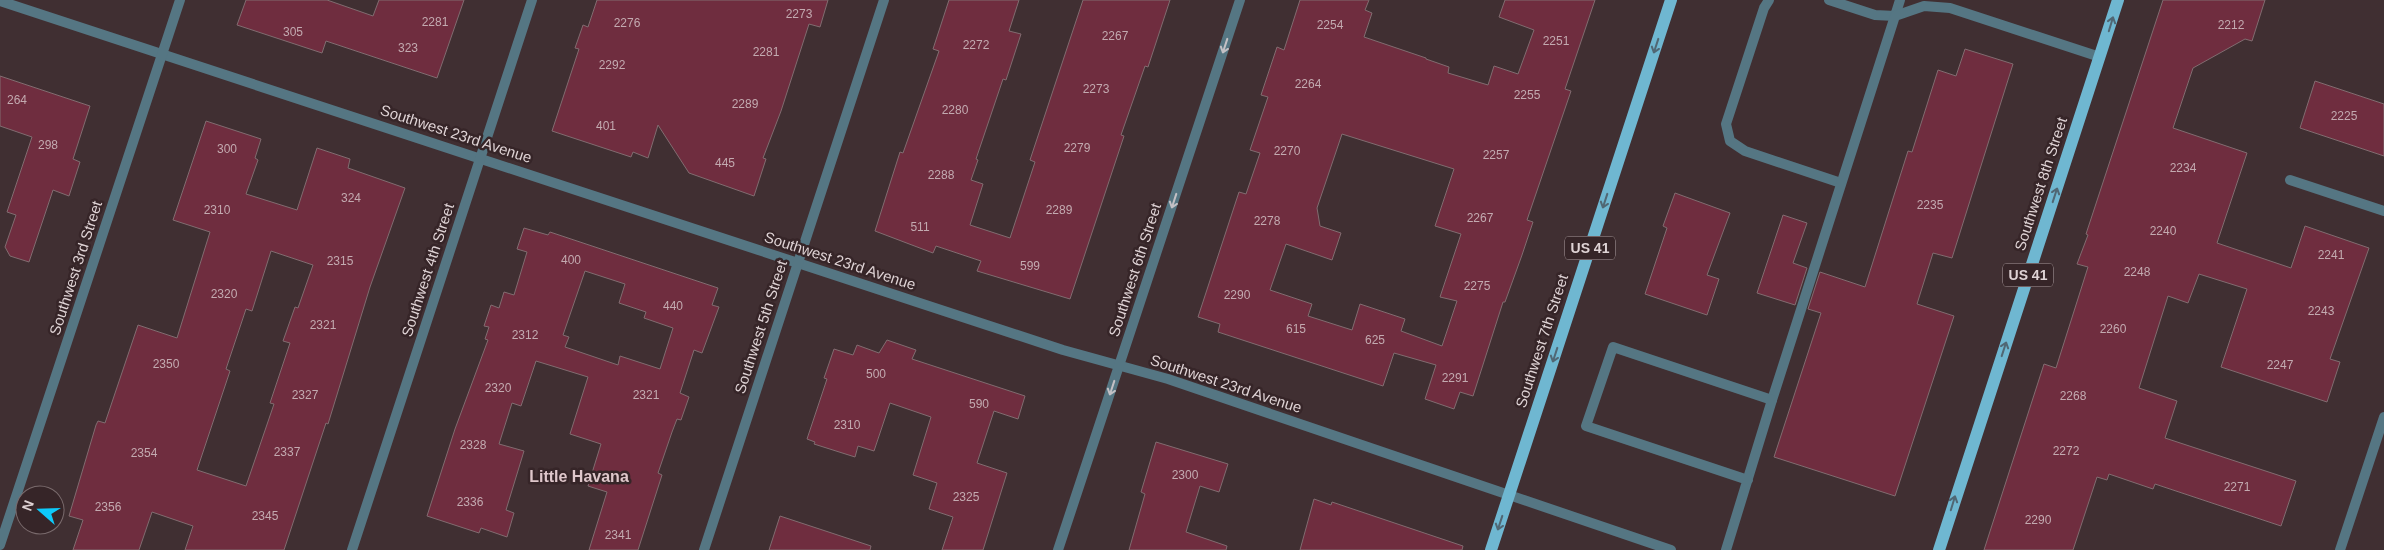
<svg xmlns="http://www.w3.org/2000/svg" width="2384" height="550" viewBox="0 0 2384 550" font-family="Arial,sans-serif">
	<rect width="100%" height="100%" fill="#402f32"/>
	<g fill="#6f2d3f" stroke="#816c70" fill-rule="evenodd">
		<path d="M246,0H327L373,16L379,0H464L437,78L326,41L322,53L237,25Z"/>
		<path d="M597,0H828L820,27L809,24L781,111L763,158L766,159L754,196L689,173L658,125L648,158L633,152L631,157L552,131L579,49L575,48L583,25L588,27Z"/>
		<path d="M949,0H1019L1009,31L1021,34L1006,80L1003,79L976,159L978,160L971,180L983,184L970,225L1010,238L1035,162L1030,160L1083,0H1170L1148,67L1145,66L1121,135L1124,136L1070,299L977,271L981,261L936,246L933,253L875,231L900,152L903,153L939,51L933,49Z"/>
		<path d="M1300,0H1369L1365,10L1372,13L1364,37L1426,58V59L1449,67L1448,73L1488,85L1494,66L1518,74L1534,30L1499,17L1505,0H1595L1565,89L1571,91L1527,220L1533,222L1522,255L1505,302H1503L1473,396L1460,392L1454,409L1425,399L1436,365L1394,353L1383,386L1218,332L1220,324L1198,317L1239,192L1246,194L1260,153L1250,150L1268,97L1261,95L1277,47L1284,50ZM1342,134L1454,169L1435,226L1461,234L1440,297L1457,301L1442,346L1401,331L1405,319L1360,304L1352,330L1308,316L1312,304L1270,290L1286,244L1332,260L1341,233L1320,226L1317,208Z"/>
		<path d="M2163,0H2265L2252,41L2245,39L2193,68L2173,128L2247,153L2217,243L2291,268L2305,226L2369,248L2330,359L2340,362L2327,402L2221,367L2247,289L2199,274L2188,303L2168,296L2139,388L2177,401L2165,438L2296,481L2281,526L2155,484L2153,489L2109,474L2107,480L2097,477L2073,550H1984L2044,364L2056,368L2088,267L2077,264L2088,235L2086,234Z"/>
		<path d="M1965,49L2013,64L1952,258L1933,253L1917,304L1954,316L1895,496L1774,457L1821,313L1808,309L1820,272L1865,287L1908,151L1912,152L1938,70L1956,76Z"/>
		<path d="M0,76L90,106L73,159L80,162L69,196L53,190L29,262L10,256L5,247L16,215L7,212L32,137L0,126Z"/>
		<path d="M2315,81L2384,104V156L2300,128Z"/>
		<path d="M206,121L261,139L255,158L258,160L246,194L297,210L317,148L350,159L348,168L405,188L370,287L328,424L326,423L284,550H185L193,526L152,512L139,550H73L83,520L69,516L96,425L98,421L105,423L138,325L177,338L210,232L173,220ZM271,251L313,265L298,308L295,307L283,341L290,343L270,403L274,404L246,486L197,470L230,371L226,369L246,309L252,311Z"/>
		<path d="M1675,193L1730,213L1707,275L1719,279L1707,315L1645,294L1667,228L1663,226Z"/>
		<path d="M1783,215L1807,223L1793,263L1807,268L1795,305L1757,293Z"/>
		<path d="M524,228L548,235L550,232L718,288L712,305L719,307L702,353L694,350L680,393L689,397L681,420L677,419L672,432L658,473L662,475L638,550H589L607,492L588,486L601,444L570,434L588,377L536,361L521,406L512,403L499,444L524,451L506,510L514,513L507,537L481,528L479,533L427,516L455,429L488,340L485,339L489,327L484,326L491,305L499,308L504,292L514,295L527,252L517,249ZM585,271L625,284L619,303L646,312L644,318L673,328L660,369L620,356L618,365L565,347L569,337L563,335Z"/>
		<path d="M887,340L916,350L912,359L1025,396L1018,419L994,411L977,463L1007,473L983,550H942L953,517L929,509L937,483L913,475L931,417L890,403L874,451L858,446L855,457L814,444L815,442L807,439L827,379L824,378L834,349L853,355L857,345L879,353Z"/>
		<path d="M1156,442L1228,464L1219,492L1200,486L1186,532L1227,546L1226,550H1129L1145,494L1141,492Z"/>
		<path d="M1314,499L1331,505L1332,502L1463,546L1462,550H1300Z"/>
		<path d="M780,516L871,546L870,550H769Z"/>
	</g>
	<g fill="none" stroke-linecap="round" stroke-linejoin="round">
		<g stroke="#557683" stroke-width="10">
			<path d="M1769,0L1764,8L1726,124L1730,141L1745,151L1841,183"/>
			<path d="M1829,0L1875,15L1895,16L1900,0"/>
			<path d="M2290,180L2384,211"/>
			<path d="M1772,400L1895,16L1924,6L1950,8L2100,57"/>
			<path d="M1726,550L1772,400L1613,347L1586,426L1748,480"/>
		</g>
		<g stroke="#557683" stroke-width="10">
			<path d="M0,1L1063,350L1168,379L1671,550"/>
			<path d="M0,545L180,0"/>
			<path d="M352,550L532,0"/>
			<path d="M704,550L884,0"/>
			<path d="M2340,550L2384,417"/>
		</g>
		<path stroke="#557683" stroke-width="10" d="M1058,550L1240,0"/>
		<g stroke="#6fb7d1" stroke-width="12">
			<path d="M1491,550L1671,0"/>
			<path d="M1939,550L2118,0"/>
		</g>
	</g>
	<defs><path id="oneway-shaft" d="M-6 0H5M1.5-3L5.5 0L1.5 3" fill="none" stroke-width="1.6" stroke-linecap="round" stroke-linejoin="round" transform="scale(1.25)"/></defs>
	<g stroke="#506774">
		<use href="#oneway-shaft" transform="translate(2111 24) rotate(-73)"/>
		<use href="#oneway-shaft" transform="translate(1656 46) rotate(108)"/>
		<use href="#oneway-shaft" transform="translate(2055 195) rotate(-72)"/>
		<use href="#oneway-shaft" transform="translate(1605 201) rotate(108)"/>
		<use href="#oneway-shaft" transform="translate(2004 349) rotate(-72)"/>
		<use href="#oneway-shaft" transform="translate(1555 355) rotate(108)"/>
		<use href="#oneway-shaft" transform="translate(1953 503) rotate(-73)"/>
		<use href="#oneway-shaft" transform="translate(1500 523) rotate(108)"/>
	</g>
	<g stroke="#c3c0c5">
		<use href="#oneway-shaft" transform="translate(1225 46) rotate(108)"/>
		<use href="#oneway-shaft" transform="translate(1174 201) rotate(108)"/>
		<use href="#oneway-shaft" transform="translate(1112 388) rotate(108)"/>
	</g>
	<g text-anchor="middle" stroke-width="5" stroke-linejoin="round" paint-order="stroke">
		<g font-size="12" fill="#c3aab0">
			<text x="799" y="18">2273</text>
			<text x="435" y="26">2281</text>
			<text x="627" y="27">2276</text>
			<text x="1330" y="29">2254</text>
			<text x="2231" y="29">2212</text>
			<text x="293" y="36">305</text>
			<text x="1115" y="40">2267</text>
			<text x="1556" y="45">2251</text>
			<text x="976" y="49">2272</text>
			<text x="408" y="52">323</text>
			<text x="766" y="56">2281</text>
			<text x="612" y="69">2292</text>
			<text x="1308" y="88">2264</text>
			<text x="1096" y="93">2273</text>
			<text x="1527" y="99">2255</text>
			<text x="17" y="104">264</text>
			<text x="745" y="108">2289</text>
			<text x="955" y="114">2280</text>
			<text x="2344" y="120">2225</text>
			<text x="606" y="130">401</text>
			<text x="48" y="149">298</text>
			<text x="1077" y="152">2279</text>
			<text x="227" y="153">300</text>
			<text x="1287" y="155">2270</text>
			<text x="1496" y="159">2257</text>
			<text x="725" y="167">445</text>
			<text x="2183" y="172">2234</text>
			<text x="941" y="179">2288</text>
			<text x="351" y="202">324</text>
			<text x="1930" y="209">2235</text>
			<text x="217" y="214">2310</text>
			<text x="1059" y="214">2289</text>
			<text x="1480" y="222">2267</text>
			<text x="1267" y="225">2278</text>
			<text x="920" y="231">511</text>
			<text x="2163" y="235">2240</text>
			<text x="2331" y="259">2241</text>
			<text x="571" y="264">400</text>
			<text x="340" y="265">2315</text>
			<text x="1030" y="270">599</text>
			<text x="2137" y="276">2248</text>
			<text x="1477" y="290">2275</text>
			<text x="224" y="298">2320</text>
			<text x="1237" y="299">2290</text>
			<text x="673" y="310">440</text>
			<text x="2321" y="315">2243</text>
			<text x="323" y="329">2321</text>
			<text x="1296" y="333">615</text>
			<text x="2113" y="333">2260</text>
			<text x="525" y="339">2312</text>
			<text x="1375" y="344">625</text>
			<text x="166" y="368">2350</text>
			<text x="2280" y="369">2247</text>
			<text x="876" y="378">500</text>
			<text x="1455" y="382">2291</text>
			<text x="498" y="392">2320</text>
			<text x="305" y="399">2327</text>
			<text x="646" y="399">2321</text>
			<text x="2073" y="400">2268</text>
			<text x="979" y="408">590</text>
			<text x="847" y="429">2310</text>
			<text x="473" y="449">2328</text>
			<text x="2066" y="455">2272</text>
			<text x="287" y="456">2337</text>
			<text x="144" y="457">2354</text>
			<text x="1185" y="479">2300</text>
			<text x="2237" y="491">2271</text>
			<text x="966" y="501">2325</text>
			<text x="470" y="506">2336</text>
			<text x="108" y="511">2356</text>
			<text x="265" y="520">2345</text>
			<text x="2038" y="524">2290</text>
			<text x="618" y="539">2341</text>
		</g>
		<g fill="#362528" stroke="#ac9fa1" stroke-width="1">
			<rect x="1565" y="236.5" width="50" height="23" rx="4"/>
			<rect x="2003" y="263.5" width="50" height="23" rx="4"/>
		</g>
		<g font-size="14" font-weight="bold" fill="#dfd3d5">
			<text x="1590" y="253">US 41</text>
			<text x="2028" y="280">US 41</text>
		</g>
		<g font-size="15" fill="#dfd3d5" stroke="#362528">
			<text transform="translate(456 134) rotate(18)" y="5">Southwest 23rd Avenue</text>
			<text transform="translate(2041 184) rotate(-72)" y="5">Southwest 8th Street</text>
			<text transform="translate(840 261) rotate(18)" y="5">Southwest 23rd Avenue</text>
			<text transform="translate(76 268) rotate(-72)" y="5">Southwest 3rd Street</text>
			<text transform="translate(428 270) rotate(-72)" y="5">Southwest 4th Street</text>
			<text transform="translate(1135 270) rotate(-72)" y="5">Southwest 6th Street</text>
			<text transform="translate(761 327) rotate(-72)" y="5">Southwest 5th Street</text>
			<text transform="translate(1542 341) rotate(-72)" y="5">Southwest 7th Street</text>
			<text transform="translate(1226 384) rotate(18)" y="5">Southwest 23rd Avenue</text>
		</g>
		<g font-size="16" font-weight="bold" fill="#dfc7cb" stroke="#362528">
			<text x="579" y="482">Little Havana</text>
		</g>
	</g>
	<g transform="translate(40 510) rotate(290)"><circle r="24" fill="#362528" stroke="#7a6b6d"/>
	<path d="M0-4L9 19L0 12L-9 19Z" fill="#0ecafa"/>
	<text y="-8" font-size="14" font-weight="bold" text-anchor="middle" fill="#dfd3d5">N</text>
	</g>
</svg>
